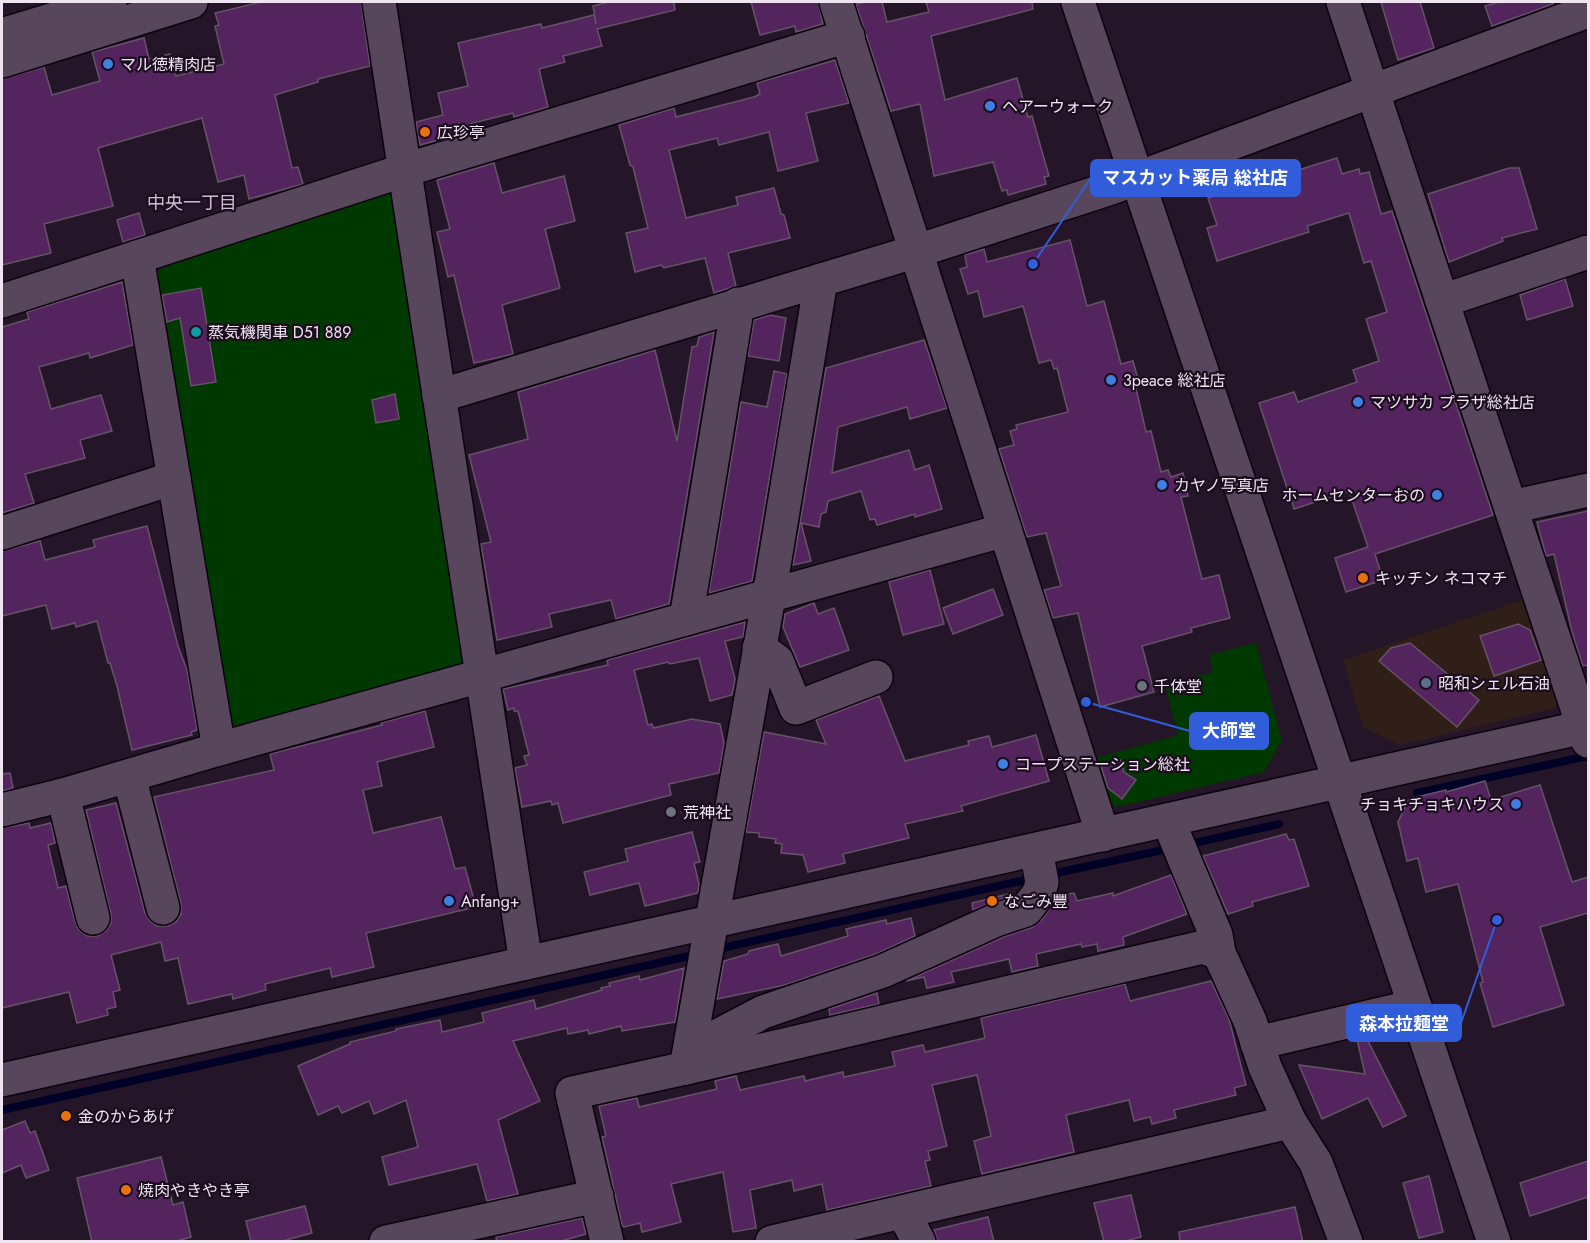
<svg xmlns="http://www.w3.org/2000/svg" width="1590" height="1243" viewBox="0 0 1590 1243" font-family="Jost,'Noto Sans JP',sans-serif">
	<rect width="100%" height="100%" fill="#251528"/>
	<path fill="#301e18" d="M1531,597L1562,698L1555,708L1400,745L1363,727L1343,660Z"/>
	<g fill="#003900">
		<path d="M389,193L396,198L470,655L460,669L232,727L155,276L168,262Z"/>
		<path d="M1256,643L1282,740L1264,772L1117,807L1103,798L1092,759L1178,735L1165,685L1213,672L1209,655Z"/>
	</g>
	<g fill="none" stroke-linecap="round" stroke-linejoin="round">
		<g stroke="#000026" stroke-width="8">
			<path d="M1417,793L1588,756"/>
			<path d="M1185,845L1279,824"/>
			<path d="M1047,875L1172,848"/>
			<path d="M713,950L1034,878"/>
			<path d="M2,1110L698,954"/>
		</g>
	</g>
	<g fill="#54245e" stroke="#655368" stroke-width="1.5">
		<path d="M261,2H361L370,66L318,79V82L275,95L292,168L298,167L303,184L249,199L244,175L218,182L202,118L98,148L113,206L44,224L51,253L2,265V79L44,67L52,95L100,81L92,52L144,38L149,59L170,54L176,76L224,64L215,26L219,25L215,13Z"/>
		<path d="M609,2H674L675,10L597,29L602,46L563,56L565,62L539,69L548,107L514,117L513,113L469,124L471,131L420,145L416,122L443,115L438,93L468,86L458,43L541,24L542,28L594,15L596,24L593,6Z"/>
		<path d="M751,2H818L823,24L796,32L795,26L760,35Z"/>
		<path d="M867,2H882L887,22L929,12L926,2H1032L1033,9L931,36L945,100L1017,78L1028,117L1032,116L1049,176L1044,177L1046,184L1008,195L1007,190L1002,191L993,162L934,176L920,104L891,111L856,4Z"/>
		<path d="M1381,2H1420L1434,48L1398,60Z"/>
		<path d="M1499,2H1553V4L1492,26L1485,6Z"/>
		<path d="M835,60L849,103L806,113L818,161L778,171L769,132L719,145L717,138L669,150L686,218L738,205L736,197L774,188L781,214L784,215L790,238L728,253L736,286L714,293L705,258L664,268L661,265L635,272L626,233L648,228L633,167L630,165L619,125L674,108L676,117L754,97L760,94L757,83Z"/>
		<path d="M1337,158L1342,174L1359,169L1360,174L1369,172L1381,214L1392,211L1493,515L1375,554L1383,580L1346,592L1335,558L1368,547L1349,491L1294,509L1259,403L1294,392L1298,402L1357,382L1353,370L1379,361L1366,319L1387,312L1371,261L1364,263L1349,213L1307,226L1309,232L1217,261L1207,228L1217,225L1208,198Z"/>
		<path d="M494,163L502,193L564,176L575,221L545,229L560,288L502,305L513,354L474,363L454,275L448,277L437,232L450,229L437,180Z"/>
		<path d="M1509,168H1519L1537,229L1502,238L1503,241L1449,262L1428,194Z"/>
		<path d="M139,213L145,235L123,242L117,220Z"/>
		<path d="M1070,240L1087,306L1104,301L1121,364L1133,361L1139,383L1135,384L1146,432L1151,431L1161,472L1168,470L1171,477L1183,473L1188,496L1181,497L1202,579L1219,575L1230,618L1191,628L1192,632L1142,646L1154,692L1100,707L1078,613L1053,618L1044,590L1061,586L1046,533L1027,537L999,449L1014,445L1010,431L1017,429L1016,425L1068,412L1057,368L1054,369L1051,360L1039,363L1023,306L984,317L978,291L968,294L960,269L967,267L965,255L984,249L987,262Z"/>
		<path d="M1565,279L1573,306L1527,320L1520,295Z"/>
		<path d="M122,282L133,345L90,358L89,353L39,367L51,409L101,395L112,431L80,440L85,458L25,474L34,503L2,513V327L29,319L27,312Z"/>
		<path d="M201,288L216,382L191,386L180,318L167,322L162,295Z"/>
		<path d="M770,315L786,318L779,361L748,356L754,320Z"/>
		<path d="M714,332L669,604L616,619L611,600L549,614L552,627L497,640L481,544L491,542L469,455L528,439L518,392L655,350L677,441L692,347L697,346L699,337Z"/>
		<path d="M924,340L947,408L910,419L907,407L838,427L832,473L909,450L915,470L929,465L942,509L915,517V514L877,525L875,519L870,520L861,491L828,501L826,512L821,514L819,527L801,523L811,561L793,565L826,368Z"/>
		<path d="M774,371L787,374L752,581L709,593L741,402L767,407Z"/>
		<path d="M395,394L399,419L376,423L372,400Z"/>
		<path d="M1588,511V665L1583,666L1572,632L1554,554L1546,556L1537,522Z"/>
		<path d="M147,526L178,646L187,670L197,730L191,732L192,735L132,750L117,686L110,663H108L97,621L76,627L75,623L52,629L46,605L2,616V551L40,541L45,560L95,547L93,540Z"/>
		<path d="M930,570L944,624L903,635L889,582Z"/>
		<path d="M993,589L1003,615L953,634L943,608Z"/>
		<path d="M814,603L818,614L834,608L849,650L800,667L783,627L785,614Z"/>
		<path d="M745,622L743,637L725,641L735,679L732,695L710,701L699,658L670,664L668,662L634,670L648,725L652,724L653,728L692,719L720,724L724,743L719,773L669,784L671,795L563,823L558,803L552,805L551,801L522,807L515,768L527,765L524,756L529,755L518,711H514V708L508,710L503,689L608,665L607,660Z"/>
		<path d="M1518,624L1530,630L1541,660L1494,676L1480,636Z"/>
		<path d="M1410,643L1479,700L1457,727L1379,661L1391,648Z"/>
		<path d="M879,696L905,761L969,745L968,741L989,736L992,747L1036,735L1049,781L961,806L963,811L905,824L909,838L843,854L845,863L808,872L803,855L781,853L782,844L775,843L776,839L759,837V833L746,832L764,732L826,744L816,720Z"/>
		<path d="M425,711L434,747L377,762L382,786L363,790L373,833L441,817L455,869L465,867L476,907L366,933L374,967L332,977L330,968L265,984L266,990L233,999L232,994L188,1004L178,958L165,961L161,942L111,955L120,990L113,992L116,1007L107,1009L108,1015L77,1023L69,992L2,1008V828L29,823L30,828L51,823L55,843L48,845L58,888L66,886L75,922L79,930L87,936H97L106,931L111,923V914L86,810L116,803L145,913L150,921L157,926H168L176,922L181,914V904L154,797L274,770L270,754L382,725L381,723Z"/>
		<path d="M1121,760L1124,772L1136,780L1122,799L1108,788L1101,766Z"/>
		<path d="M10,773L13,788L2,791V774Z"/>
		<path d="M1485,781L1491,800L1540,785L1572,882L1588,877V913L1540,927L1564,1005L1493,1027L1480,983L1483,982L1458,884L1426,892L1418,858L1407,861L1398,822L1409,799L1446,790V792Z"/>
		<path d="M692,832L700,862L694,863L699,884L698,893L645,906L639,883L590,895L584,872L628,861L625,849Z"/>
		<path d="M1286,834L1289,840L1294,839L1309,886L1252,902L1253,906L1228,914L1203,856Z"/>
		<path d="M1171,875L1187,914L1123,937L1124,945L1098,951L1097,944L1082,947L1081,944L1036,954L1038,966L1012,972L1009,959L951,972L954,982L927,988L924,977L906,981L1003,937L1033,927L1041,921L1058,896L1074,893L1077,901L1113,893V896Z"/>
		<path d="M1012,893V895L973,910L972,903Z"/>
		<path d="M911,918L915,936L876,954L785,985L717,999L724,961L748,954L749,951L778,944L781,956L848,936L846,929L886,920L887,924Z"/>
		<path d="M684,968L675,1022L622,1031L621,1026L589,1034L588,1030L568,1034L567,1028L513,1041L540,1101L498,1120L518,1194L487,1201L477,1164L389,1185L382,1157L418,1147L406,1100L374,1114L369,1101L342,1113L338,1106L318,1115L298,1066L350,1044V1042L396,1031V1029L440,1020L442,1032L484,1022L482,1013L534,1000L536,1009L602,990L601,988L610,986L609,983L639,976L640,980Z"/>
		<path d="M1211,981L1229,1019L1246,1085L1234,1088L1236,1095L1174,1110L1176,1118L1152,1124L1150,1117L1134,1121L1129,1100L1066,1115L1074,1152L982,1174L974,1141L991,1136L977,1075L932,1085L947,1146L928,1151L930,1160L925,1161L931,1186L827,1210L822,1184L794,1191L792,1180L750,1190L756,1228L733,1232L723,1172L671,1184L681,1222L642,1232L640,1223L624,1227L622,1225L602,1137L606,1136L599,1106L637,1098L639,1107L717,1089L715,1081L736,1076L740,1090L804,1076L805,1081L843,1072L844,1077L895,1066L892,1052L923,1045L925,1052L985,1038L981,1018L1125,984L1130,1001Z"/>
		<path d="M877,993L879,1004L830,1015L829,1009Z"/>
		<path d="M1366,1037L1406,1116L1383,1127L1368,1098L1322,1119L1299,1065L1365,1074L1357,1039Z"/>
		<path d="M25,1121L30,1133L35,1131L49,1170L26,1178L21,1165L2,1173V1130Z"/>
		<path d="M161,1157L173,1205L183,1202L191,1237L174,1242H92L77,1178Z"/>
		<path d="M1588,1161V1197L1530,1216L1520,1183Z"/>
		<path d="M1429,1176L1443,1232L1419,1238L1403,1183Z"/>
		<path d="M1131,1195L1141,1237L1122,1242H1104L1094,1203Z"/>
		<path d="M305,1206L312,1233L279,1242H251L246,1221Z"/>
		<path d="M1295,1207L1303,1242H1180L1179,1232Z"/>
		<path d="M988,1217L994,1242H938L934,1230Z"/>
		<path d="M582,1218L586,1234L558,1242H497L496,1237Z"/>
	</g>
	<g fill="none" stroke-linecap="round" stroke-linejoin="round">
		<g stroke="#0d0210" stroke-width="36">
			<g id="minor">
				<path d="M379,2L526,963"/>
				<path d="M836,2L1103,835"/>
				<path d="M1078,2L1494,1242"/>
				<path d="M1343,2L1588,741"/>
				<path d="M2,35L110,2"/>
				<path d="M2,61L191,2"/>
				<path d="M137,257L219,749"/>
				<path d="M2,301L405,170L848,36"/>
				<path d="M1442,301L1588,252"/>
				<path d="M439,396L917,251L1111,188L1588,11"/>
				<path d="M1511,507L1588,490"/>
				<path d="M2,533L174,478"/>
				<path d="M686,619L738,304"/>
				<path d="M759,648L777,661L796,708L876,677"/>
				<path d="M129,776L163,908"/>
				<path d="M63,795L93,918"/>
				<path d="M2,810L63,795L219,749L1005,530"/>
				<path d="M1168,820L1216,935L1219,953"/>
				<path d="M1257,1043L1415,1006"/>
				<path d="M686,1068L1203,947L1219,953L1250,1021L1265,1067L1290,1122L1316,1163L1346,1242"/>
				<path d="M686,1068L708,1041L763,1012L883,971L996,920L1026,910L1039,893L1042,882L1036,850"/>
				<path d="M2,1080L1588,726"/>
				<path d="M903,1212L919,1242"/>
				<path d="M386,1242L597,1196"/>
				<path d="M607,1242L572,1093L686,1068L769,596L821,280"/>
				<path d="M772,1242L1290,1122"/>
			</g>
		</g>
		<use href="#minor" stroke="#58475c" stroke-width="33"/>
	</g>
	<g fill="#3f7fe0" stroke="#1b0c1e" stroke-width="2">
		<circle cx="108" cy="64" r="6"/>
		<circle cx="990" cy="106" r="6"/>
		<circle cx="1111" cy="380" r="6"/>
		<circle cx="1358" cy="402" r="6"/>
		<circle cx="1162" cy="485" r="6"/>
		<circle cx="1437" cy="495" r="6"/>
		<circle cx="1003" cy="764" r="6"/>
		<circle cx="1516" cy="804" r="6"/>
		<circle cx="449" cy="901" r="6"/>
	</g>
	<g fill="#e8710a" stroke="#1b0c1e" stroke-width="2">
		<circle cx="425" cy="132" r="6"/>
		<circle cx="1363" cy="578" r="6"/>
		<circle cx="992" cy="901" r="6"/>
		<circle cx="66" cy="1116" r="6"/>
		<circle cx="126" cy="1190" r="6"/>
	</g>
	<circle fill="#0f9aa8" stroke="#1b0c1e" stroke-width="2" cx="196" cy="332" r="6"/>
	<circle fill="#5c6f8a" stroke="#1b0c1e" stroke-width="2" cx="1426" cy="683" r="6"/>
	<g fill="#6b7280" stroke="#1b0c1e" stroke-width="2">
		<circle cx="1142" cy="686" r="6"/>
		<circle cx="671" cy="812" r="6"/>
	</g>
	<g text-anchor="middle" stroke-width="4.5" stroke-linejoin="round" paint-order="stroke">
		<g font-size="16" fill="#efe5f1" stroke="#1b0c1e" text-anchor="start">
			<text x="120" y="70">マル徳精肉店</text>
			<text x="1002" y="112">ヘアーウォーク</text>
			<text x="437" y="138">広珍亭</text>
			<text x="208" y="338">蒸気機関車 D51 889</text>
			<text x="1123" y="386">3peace 総社店</text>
			<text x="1370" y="408">マツサカ プラザ総社店</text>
			<text x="1174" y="491">カヤノ写真店</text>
			<text x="1425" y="501" text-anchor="end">ホームセンターおの</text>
			<text x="1375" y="584">キッチン ネコマチ</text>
			<text x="1438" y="689">昭和シェル石油</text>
			<text x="1154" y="692">千体堂</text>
			<text x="1015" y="770">コープステーション総社</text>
			<text x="1504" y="810" text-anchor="end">チョキチョキハウス</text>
			<text x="683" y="818">荒神社</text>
			<text x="461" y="907">Anfang+</text>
			<text x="1004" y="907">なごみ豐</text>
			<text x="78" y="1122">金のからあげ</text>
			<text x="138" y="1196">焼肉やきやき亭</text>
		</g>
		<g font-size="18" fill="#d1bcd5" stroke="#1b0c1e">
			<text x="192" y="209">中央一丁目</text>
		</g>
	</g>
	<path fill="none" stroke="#325dda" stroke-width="2" d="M1033 264L1091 178M1086 702L1190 731M1497 920L1461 1023"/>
	<g fill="#325dda" stroke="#1b0c1e" stroke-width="2">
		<circle cx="1033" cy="264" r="6"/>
		<circle cx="1086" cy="702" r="6"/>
		<circle cx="1497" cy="920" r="6"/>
	</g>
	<g fill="#325dda" stroke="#325dda" stroke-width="2">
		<rect x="1091" y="160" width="209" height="36" rx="6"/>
		<rect x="1190" y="713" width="78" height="36" rx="6"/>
		<rect x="1347" y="1005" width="114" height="36" rx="6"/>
	</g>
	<g font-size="18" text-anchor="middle" font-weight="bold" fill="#fff">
		<text x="1195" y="184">マスカット薬局 総社店</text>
		<text x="1229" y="737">大師堂</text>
		<text x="1404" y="1030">森本拉麺堂</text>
	</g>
	<rect width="1590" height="1243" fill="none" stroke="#efe5f1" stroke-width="6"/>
</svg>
